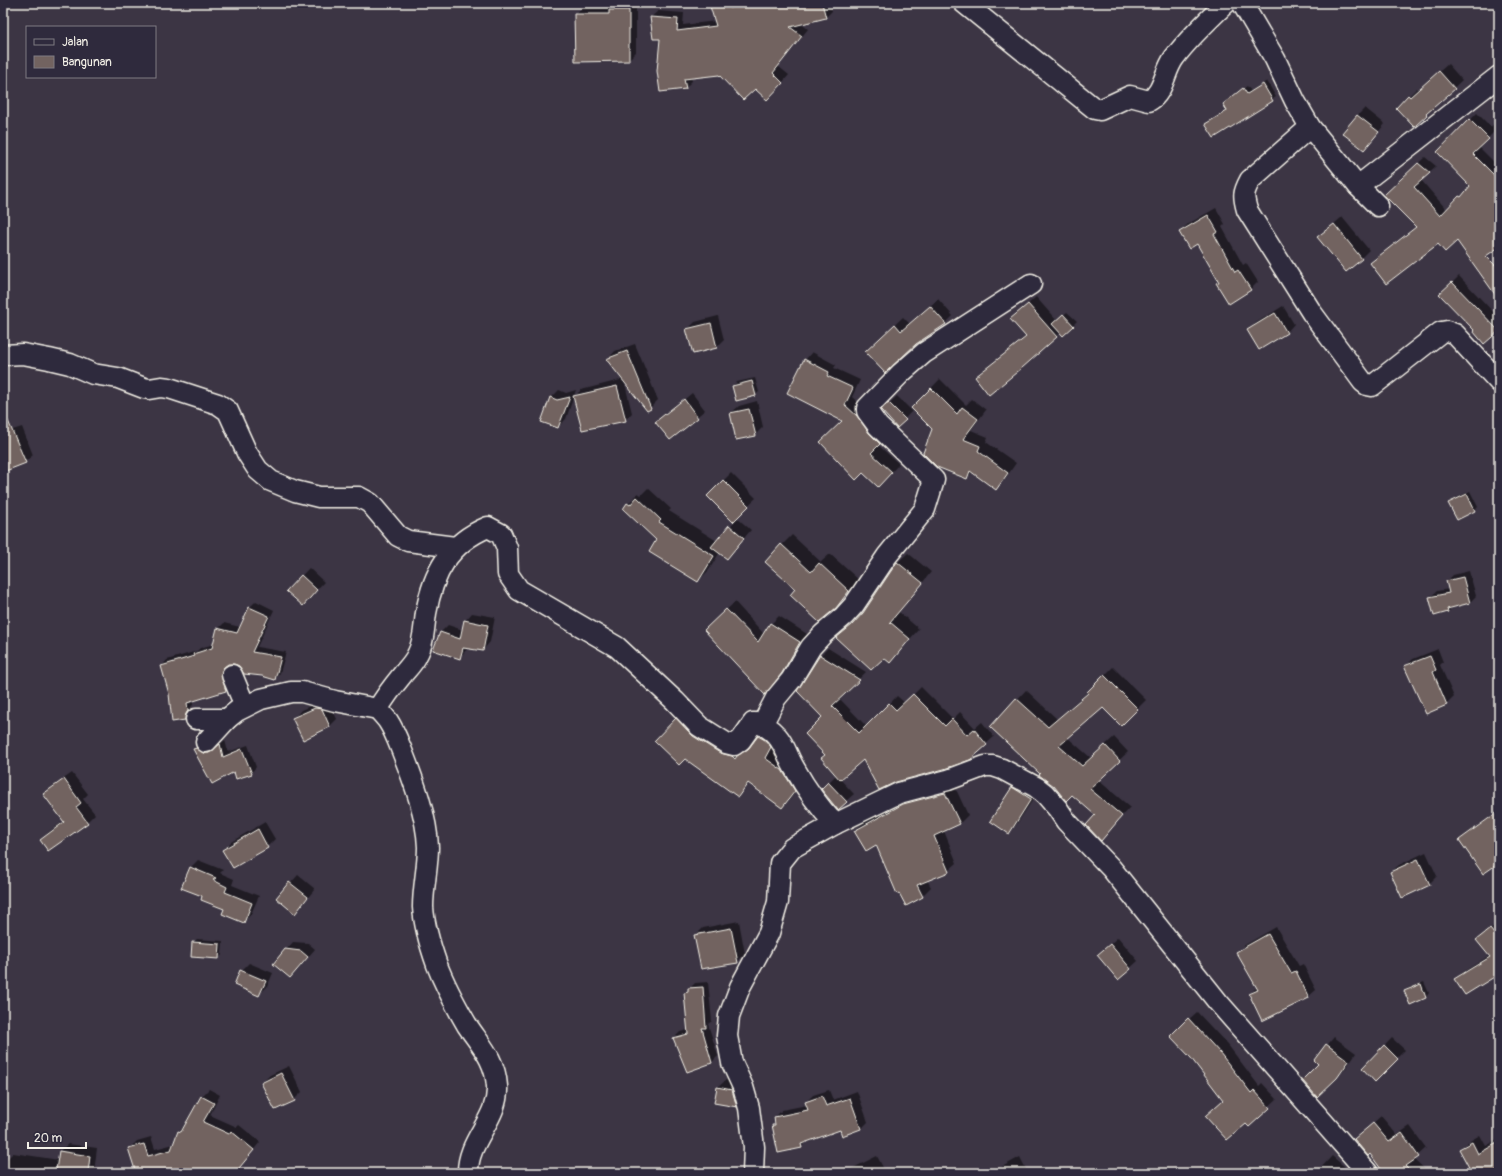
<svg xmlns="http://www.w3.org/2000/svg" width="1502" height="1176" viewBox="0 0 1502 1176" font-family="Pangolin,sans-serif">
	<rect width="100%" height="100%" fill="#3c3544"/>
	<filter id="ink" filterUnits="userSpaceOnUse"><feTurbulence type="fractalNoise" baseFrequency=".025" numOctaves="2"/><feDisplacementMap in="SourceGraphic" scale="8" xChannelSelector="R" yChannelSelector="G"/><feConvolveMatrix kernelMatrix="1 2 1 2 8 2 1 2 1" color-interpolation-filters="sRGB"/></filter>
	<g filter="url(#ink)">
		<g fill="#0007">
			<path d="M617,3H636V52L628,60L575,15L583,7L613,6Z"/>
			<path d="M710,3H830L832,11L826,17L800,23L808,29L778,66L789,75L774,92L755,87L719,74L691,77L692,81L685,88L651,17L658,11L684,13L683,25L716,21Z"/>
			<path d="M1448,64L1462,80L1414,126L1397,108L1417,88L1418,90Z"/>
			<path d="M1267,81L1276,97L1214,137L1206,124L1228,110L1227,101L1247,86L1251,91Z"/>
			<path d="M1365,108L1385,124L1364,149L1357,116Z"/>
			<path d="M1477,113L1491,127L1499,118V133L1496,130L1479,147L1499,167V246L1457,240L1438,243L1371,264L1417,226L1392,188L1425,157L1436,166L1421,180L1447,210L1472,186L1439,152Z"/>
			<path d="M1216,208L1225,224L1222,227L1243,265L1246,263L1258,282L1250,290L1217,284L1220,281L1198,243L1180,232L1188,224Z"/>
			<path d="M1342,217L1369,250L1361,258L1319,237Z"/>
			<path d="M1459,276L1499,318V329L1484,342L1476,330L1441,294Z"/>
			<path d="M1036,297L1057,321L1067,312L1077,321L1063,335L1061,332L1022,368L976,378L1026,336L1019,312Z"/>
			<path d="M938,299L953,316L945,324L866,352L903,317L910,324Z"/>
			<path d="M1283,306L1294,324L1287,332L1260,349L1248,331L1256,323Z"/>
			<path d="M718,316L724,340L717,347L688,329L695,322Z"/>
			<path d="M635,344L658,400L650,408L624,380L632,413L625,420L574,397L581,390L624,379L608,359L615,351Z"/>
			<path d="M812,352L836,365L834,368L860,380L852,397L865,408L887,436L878,445L899,464L886,478L843,421L805,360Z"/>
			<path d="M755,378L759,392L755,395L733,386L737,382Z"/>
			<path d="M940,379L966,405L972,399L986,410L971,430L988,437L986,442L1016,463L1005,479L996,488L973,472L967,477L933,429L912,408Z"/>
			<path d="M559,390L566,393L576,390L566,419L558,427L551,398Z"/>
			<path d="M692,393L705,410L670,439L657,422Z"/>
			<path d="M897,396L912,411L897,427L882,410Z"/>
			<path d="M757,401L763,427L755,435L731,413L739,406Z"/>
			<path d="M22,427L33,455L25,462L3,464V433Z"/>
			<path d="M731,473L756,498L736,517L751,530L727,558L720,552L709,570L698,581L657,540L628,504L638,493L641,495L648,488L671,509L669,511L717,541L734,522L708,496Z"/>
			<path d="M1470,491L1478,507L1475,510L1457,519L1449,503L1453,500Z"/>
			<path d="M792,535L821,562L830,554L859,580L835,607L797,589L782,545Z"/>
			<path d="M908,553L931,572L899,612L919,629L890,661L884,656L838,638L863,613L898,562Z"/>
			<path d="M309,568L324,582L310,597L288,590Z"/>
			<path d="M1469,571L1476,596L1469,603L1452,607L1448,612L1430,597L1437,591L1449,589L1447,581L1453,575Z"/>
			<path d="M256,601L274,610L257,647L286,652L280,673L275,679L262,675L233,663L227,664L226,668L231,684L226,690L193,700V705L191,707L190,714L184,720L170,694L162,666L167,660L197,651L200,648L214,644L218,629L224,623L240,627L250,607Z"/>
			<path d="M735,602L764,634L771,624L779,616L807,634L789,664L765,694L713,622Z"/>
			<path d="M472,613L495,617L490,642L483,650L468,648L459,658L440,633L448,625L463,630L465,621Z"/>
			<path d="M828,648L866,672L839,698L867,727L897,696L905,703L921,687L953,719L960,712L975,728L982,722L994,737L969,759L863,758L840,779L854,794L846,801L822,789L837,774L826,755L823,717L798,691L821,655Z"/>
			<path d="M1438,649L1443,662L1440,665L1454,697L1446,705L1405,667L1413,659Z"/>
			<path d="M1113,667L1146,700L1121,725L1103,706L1067,737L1091,758L1114,737L1128,752L1098,780L1130,807L1101,839L1096,814L1072,794L1054,786L991,727L1026,690L1057,719L1088,692Z"/>
			<path d="M324,700L329,702L337,719L330,726L294,718L301,710Z"/>
			<path d="M684,711L743,751L753,744L767,729L778,739L772,750L790,763L802,783L790,799L782,807L749,783L738,796L685,758L655,741Z"/>
			<path d="M1499,734V758L1495,738Z"/>
			<path d="M225,740L228,752L248,745L256,767L251,773L234,771L195,749L200,744L209,748H215Z"/>
			<path d="M72,773L88,794L83,799L95,814L87,822L48,849L41,840L49,832L64,821L44,795L52,787Z"/>
			<path d="M1020,780L1038,792L1016,825L1009,832L1013,788Z"/>
			<path d="M954,785L968,815L959,824L944,831L957,863L948,871L927,880L931,887L922,896L877,844L855,831L864,822L912,796Z"/>
			<path d="M1498,808H1499V862L1460,840L1468,833L1499,811Z"/>
			<path d="M265,822L275,839L267,847L224,850L231,842Z"/>
			<path d="M1426,852L1437,876L1429,884L1391,872L1399,865Z"/>
			<path d="M198,860L223,870L220,873L234,879L232,885L259,896L251,914L244,922L225,909L190,868Z"/>
			<path d="M298,875L315,889L295,913L277,898Z"/>
			<path d="M739,921L745,954L737,962L695,936L703,928Z"/>
			<path d="M1497,923L1499,926V984L1494,976L1456,979L1462,973L1490,955L1478,940Z"/>
			<path d="M1276,927L1299,966L1303,964L1316,990L1308,997L1250,994L1257,987L1237,953L1245,945Z"/>
			<path d="M1118,937L1138,961L1118,979L1098,955Z"/>
			<path d="M197,939L223,941L222,955L219,958L193,943Z"/>
			<path d="M293,942L308,943L315,949L297,970L286,950Z"/>
			<path d="M249,963L273,973L267,987L259,994L241,971Z"/>
			<path d="M708,982L712,1021L708,1024L718,1056L712,1062L688,1070L674,1038L680,1032L688,1030L685,993L695,983Z"/>
			<path d="M1424,982L1429,993L1426,997L1411,1003L1406,991L1409,988Z"/>
			<path d="M1197,1012L1228,1045L1259,1086L1262,1083L1277,1099L1249,1125L1224,1100L1179,1028Z"/>
			<path d="M1334,1037L1356,1053L1345,1069L1317,1096L1320,1063L1315,1060Z"/>
			<path d="M1392,1038L1405,1050L1375,1080L1363,1068Z"/>
			<path d="M289,1066L302,1092L294,1100L262,1083L270,1075Z"/>
			<path d="M726,1080L739,1082L744,1099L737,1106L715,1102L718,1087Z"/>
			<path d="M209,1089L220,1095L210,1115L237,1127L239,1125L260,1142L235,1173H137L129,1149L137,1141L151,1137L155,1149L174,1144L179,1132L187,1124L202,1096Z"/>
			<path d="M829,1090L833,1100L857,1091L868,1122L861,1129H841L808,1140L801,1147L773,1126L776,1123L775,1117L782,1110L807,1105L806,1102L813,1095Z"/>
			<path d="M1381,1116L1397,1135L1410,1126L1426,1148L1414,1159L1429,1173H1385L1370,1153L1355,1139Z"/>
			<path d="M1480,1135L1486,1146L1499,1139V1173H1473L1460,1150L1468,1142Z"/>
			<path d="M68,1144L97,1148L94,1173H4L6,1160L13,1153L59,1160L60,1151Z"/>
			<path d="M877,1156L886,1173H847L851,1169Z"/>
			<path d="M1332,1156L1347,1169L1344,1173H1316Z"/>
			<path d="M1020,1157L1028,1173H991Z"/>
		</g>
		<g fill="#726360" stroke="#f4f1e8">
			<path d="M709,3H729L730,8L760,3H822L826,18L790,27L802,36L773,73L783,83L767,100L755,89L743,100L719,75L684,79L686,89L660,92L657,71L660,39H653L650,17L678,19L677,31L716,26Z"/>
			<path d="M609,10H629V61L575,62L574,14H609Z"/>
			<path d="M1439,71L1455,89L1426,114L1427,115L1414,127L1396,108L1408,95L1410,97Z"/>
			<path d="M1263,84L1273,101L1214,138L1205,124L1227,111L1223,104L1243,88L1247,94Z"/>
			<path d="M1357,115L1379,132L1364,150L1342,133Z"/>
			<path d="M1469,119L1489,139L1473,154L1499,180V247L1486,256L1499,269V300L1457,241L1445,252L1438,244L1386,284L1370,263L1416,227L1384,195L1418,163L1430,173L1414,187L1440,216L1459,196L1461,197L1470,186L1437,152Z"/>
			<path d="M1208,215L1218,232L1214,234L1235,272L1238,270L1251,290L1229,304L1216,283L1219,282L1197,244L1189,249L1179,232Z"/>
			<path d="M1334,224L1362,259L1346,272L1317,237Z"/>
			<path d="M1452,282L1499,331L1484,344L1473,331L1474,330L1439,294Z"/>
			<path d="M1028,304L1057,337L1022,368L989,395L975,377L1026,337L1010,319Z"/>
			<path d="M930,306L946,324L916,344L885,373L865,352L895,324L901,331Z"/>
			<path d="M1275,313L1287,333L1259,350L1247,330Z"/>
			<path d="M1063,314L1074,326L1063,336L1052,324Z"/>
			<path d="M711,323L717,348L693,354L686,329Z"/>
			<path d="M627,351L651,409L647,411L606,359Z"/>
			<path d="M804,359L829,372L827,376L853,388L845,405L857,416L869,433L880,444L871,453L892,472L878,487L863,473L856,480L820,442L842,421L787,393Z"/>
			<path d="M752,381L756,396L736,401L732,386Z"/>
			<path d="M617,386L626,421L582,430L573,396Z"/>
			<path d="M931,388L957,414L962,407L978,419L963,439L980,446L978,451L1008,473L996,490L970,471L967,479L937,467L923,453L932,429L911,408Z"/>
			<path d="M550,397L557,400L570,397L558,428L541,422Z"/>
			<path d="M684,399L698,418L670,440L655,422Z"/>
			<path d="M888,402L906,420L897,428L881,410Z"/>
			<path d="M3,409L26,463L3,472Z"/>
			<path d="M749,409L756,436L736,440L730,413Z"/>
			<path d="M723,480L749,506L733,522L707,496Z"/>
			<path d="M1467,494L1475,511L1457,520L1448,503Z"/>
			<path d="M637,497L661,520L659,522L714,556L698,582L649,552L656,540L623,509L627,503L630,505Z"/>
			<path d="M729,525L744,538L727,559L711,547Z"/>
			<path d="M781,544L811,572L819,563L849,591L836,608L819,622L790,595L795,589L765,562Z"/>
			<path d="M897,562L923,583L890,622L910,639L890,663L884,658L871,670L836,638L852,625L863,613Z"/>
			<path d="M301,575L317,590L303,606L286,591Z"/>
			<path d="M1463,577L1470,603L1447,609L1448,612L1434,616L1429,597L1449,593L1446,581Z"/>
			<path d="M249,607L269,616L252,652L281,657L275,680L262,676L244,674L239,666L234,664H228L223,668L221,674L226,691L187,703L188,711L186,714L185,720L172,722L169,694L161,666L194,656L193,654L212,648L217,628L237,633Z"/>
			<path d="M726,609L758,642L770,623L800,642L782,673L765,695L704,630Z"/>
			<path d="M464,620L488,625L483,651L463,648L460,659L433,650L440,632L460,639Z"/>
			<path d="M820,655L860,680L832,706L859,733L889,703L896,710L913,694L945,726L952,719L967,735L974,729L987,745L970,760L944,769L896,782L879,790L863,760L840,780L821,758L825,755L805,734L822,717L797,691Z"/>
			<path d="M1430,656L1436,670L1433,672L1447,705L1426,714L1404,666Z"/>
			<path d="M1104,675L1138,709L1121,726L1103,708L1059,746L1082,766L1105,745L1120,761L1090,789L1122,816L1101,841L1086,825L1095,815L1072,795L1066,801L1054,786L1039,775L1040,774L990,727L1016,698L1048,727L1088,693L1087,692Z"/>
			<path d="M315,708L322,709L330,727L303,740L292,718Z"/>
			<path d="M676,718L693,736L720,753L732,756L735,759L737,756L748,749L758,736L765,740L771,747L765,758L782,770L795,791L782,808L748,783L738,797L685,759L679,765L654,741Z"/>
			<path d="M220,744L223,757L242,749L252,774L236,779L234,772L212,784L193,749L197,748L203,753H209Z"/>
			<path d="M64,779L81,803L76,807L88,823L48,851L40,840L64,822L43,794Z"/>
			<path d="M828,782L847,802L838,810L821,789Z"/>
			<path d="M1012,787L1031,799L1009,834L990,821Z"/>
			<path d="M945,793L960,824L934,836L949,872L917,885L923,897L906,906L899,893L897,894L876,845L866,851L854,831L903,804Z"/>
			<path d="M1499,811V863L1483,874L1459,840Z"/>
			<path d="M258,829L268,848L233,868L222,850Z"/>
			<path d="M1418,859L1430,885L1402,898L1390,872Z"/>
			<path d="M190,867L216,878L213,880L227,887L225,892L252,903L244,923L222,914L224,909L201,900L202,896L181,888Z"/>
			<path d="M289,882L308,897L295,914L276,898Z"/>
			<path d="M731,928L738,963L701,969L694,935Z"/>
			<path d="M1490,929L1499,940V974L1465,995L1454,979L1490,957L1476,940Z"/>
			<path d="M1268,934L1291,973L1296,971L1309,998L1262,1021L1249,994L1258,990L1236,952Z"/>
			<path d="M192,942L220,944L219,959L191,957Z"/>
			<path d="M1110,944L1131,969L1118,980L1097,955Z"/>
			<path d="M285,949L301,951L308,957L290,978L273,964Z"/>
			<path d="M240,970L266,981L259,996L234,985Z"/>
			<path d="M1421,984L1426,998L1410,1005L1404,991Z"/>
			<path d="M703,987L706,1028H702L712,1063L687,1072L673,1038L688,1034L684,993L688,992V988Z"/>
			<path d="M1188,1018L1220,1053L1251,1093L1254,1090L1270,1108L1249,1127L1246,1124L1227,1140L1205,1116L1223,1100L1191,1058L1170,1036Z"/>
			<path d="M1326,1044L1349,1061L1337,1078L1317,1097L1302,1080L1318,1064L1314,1060Z"/>
			<path d="M1384,1045L1398,1059L1375,1082L1362,1068Z"/>
			<path d="M281,1073L295,1101L275,1110L261,1083Z"/>
			<path d="M717,1087L732,1090L737,1107L714,1103Z"/>
			<path d="M201,1096L214,1103L203,1122L229,1134L231,1131L254,1150L235,1173H136L128,1148L144,1144L148,1156L171,1150L178,1131L181,1132Z"/>
			<path d="M822,1096L826,1106L850,1098L861,1129L842,1136L840,1130L801,1144L802,1148L778,1153L772,1125H775L774,1117L808,1110L805,1102Z"/>
			<path d="M1373,1123L1389,1142L1402,1133L1419,1157L1406,1166L1413,1173H1384L1370,1154L1368,1156L1354,1139Z"/>
			<path d="M1472,1142L1478,1154L1499,1142V1170L1493,1173H1472L1459,1149Z"/>
			<path d="M59,1151L90,1156L88,1173H73L56,1170Z"/>
		</g>
		<g fill="none" stroke-linecap="round" stroke-linejoin="round">
			<g stroke="#f4f1e8" stroke-width="23">
				<g id="street">
					<path d="M964,3L1095,109L1100,110L1130,96L1149,101C1164,92 1164,72 1174,58C1189,38 1208,20 1226,3"/>
					<path d="M1242,3L1275,59L1295,101L1310,127L1358,186L1499,76"/>
					<path d="M1310,127L1250,180C1243,193 1243,196 1247,210L1312,313L1363,382L1367,385L1372,386L1441,332L1447,331L1455,334L1499,382"/>
					<path d="M1358,186L1378,206"/>
					<path d="M3,355L23,354L49,359L70,364L93,374L118,378L144,388L149,389L161,387L169,388L218,404L228,411L247,453L258,470L271,481L295,491L319,497H359L370,503L398,536L408,541L455,547"/>
					<path d="M232,675L242,699L244,707"/>
					<path d="M196,719H227"/>
					<path d="M760,723L765,719L776,698L791,680L811,647L823,634L844,616L854,605L887,556L925,509L934,480L878,426L867,411V408L901,373L924,353L1031,284"/>
					<path d="M206,742L227,719L237,711L261,699L291,692H302L335,701L378,709"/>
					<path d="M468,1173C467,1140 499,1119 497,1086C495,1059 481,1046 467,1025C456,1006 445,986 437,965C431,948 424,925 423,907C423,887 428,867 428,847C427,816 413,779 402,751C398,741 394,730 388,721C385,717 381,713 378,709C385,696 394,685 403,674C408,668 414,662 417,655C424,643 424,627 426,613C433,573 449,543 488,527L501,534L507,548L508,574L519,590L617,647L675,701L699,726L726,743L734,745L741,740L753,723C761,722 772,730 777,736C785,745 788,758 795,769C806,789 819,807 835,824L899,793L948,780L985,766H993L1002,769L1036,787L1045,794L1058,809L1066,821L1111,868L1218,1002L1368,1173"/>
					<path d="M753,1173L754,1147L749,1108L743,1087L732,1063L727,1036L729,1016L740,987L769,933L778,902L780,863L792,848L835,824"/>
				</g>
			</g>
			<use href="#street" stroke="#2f2a3d" stroke-width="20"/>
		</g>
	</g>
	<rect width="1502" height="1176" fill="none" stroke="#2f2a3d" stroke-width="16"/>
	<rect x="8" y="8" width="1486" height="1160" fill="none" stroke="#f4f1e8" stroke-width="1.5" filter="url(#ink)"/>
	<rect x="26" y="26" width="130" height="52" fill="#2f2a3d" stroke="#7e7a81"/>
	<rect x="34" y="39" width="20" height="6" fill="#2f2a3d" stroke="#7e7a81"/>
	<text x="62" y="46" font-size="12" fill="#f4f1e8">Jalan</text>
	<rect x="34" y="56" width="20" height="12" fill="#726360" stroke="#7e7a81"/>
	<text x="62" y="66" font-size="12" fill="#f4f1e8">Bangunan</text>
	<path d="M28 1142v6h58v-6" fill="none" stroke="#f4f1e8" stroke-width="2"/>
	<text x="34" y="1142" font-size="12" fill="#f4f1e8" stroke="#2f2a3d" stroke-width="3" paint-order="stroke">20 m</text>
</svg>
